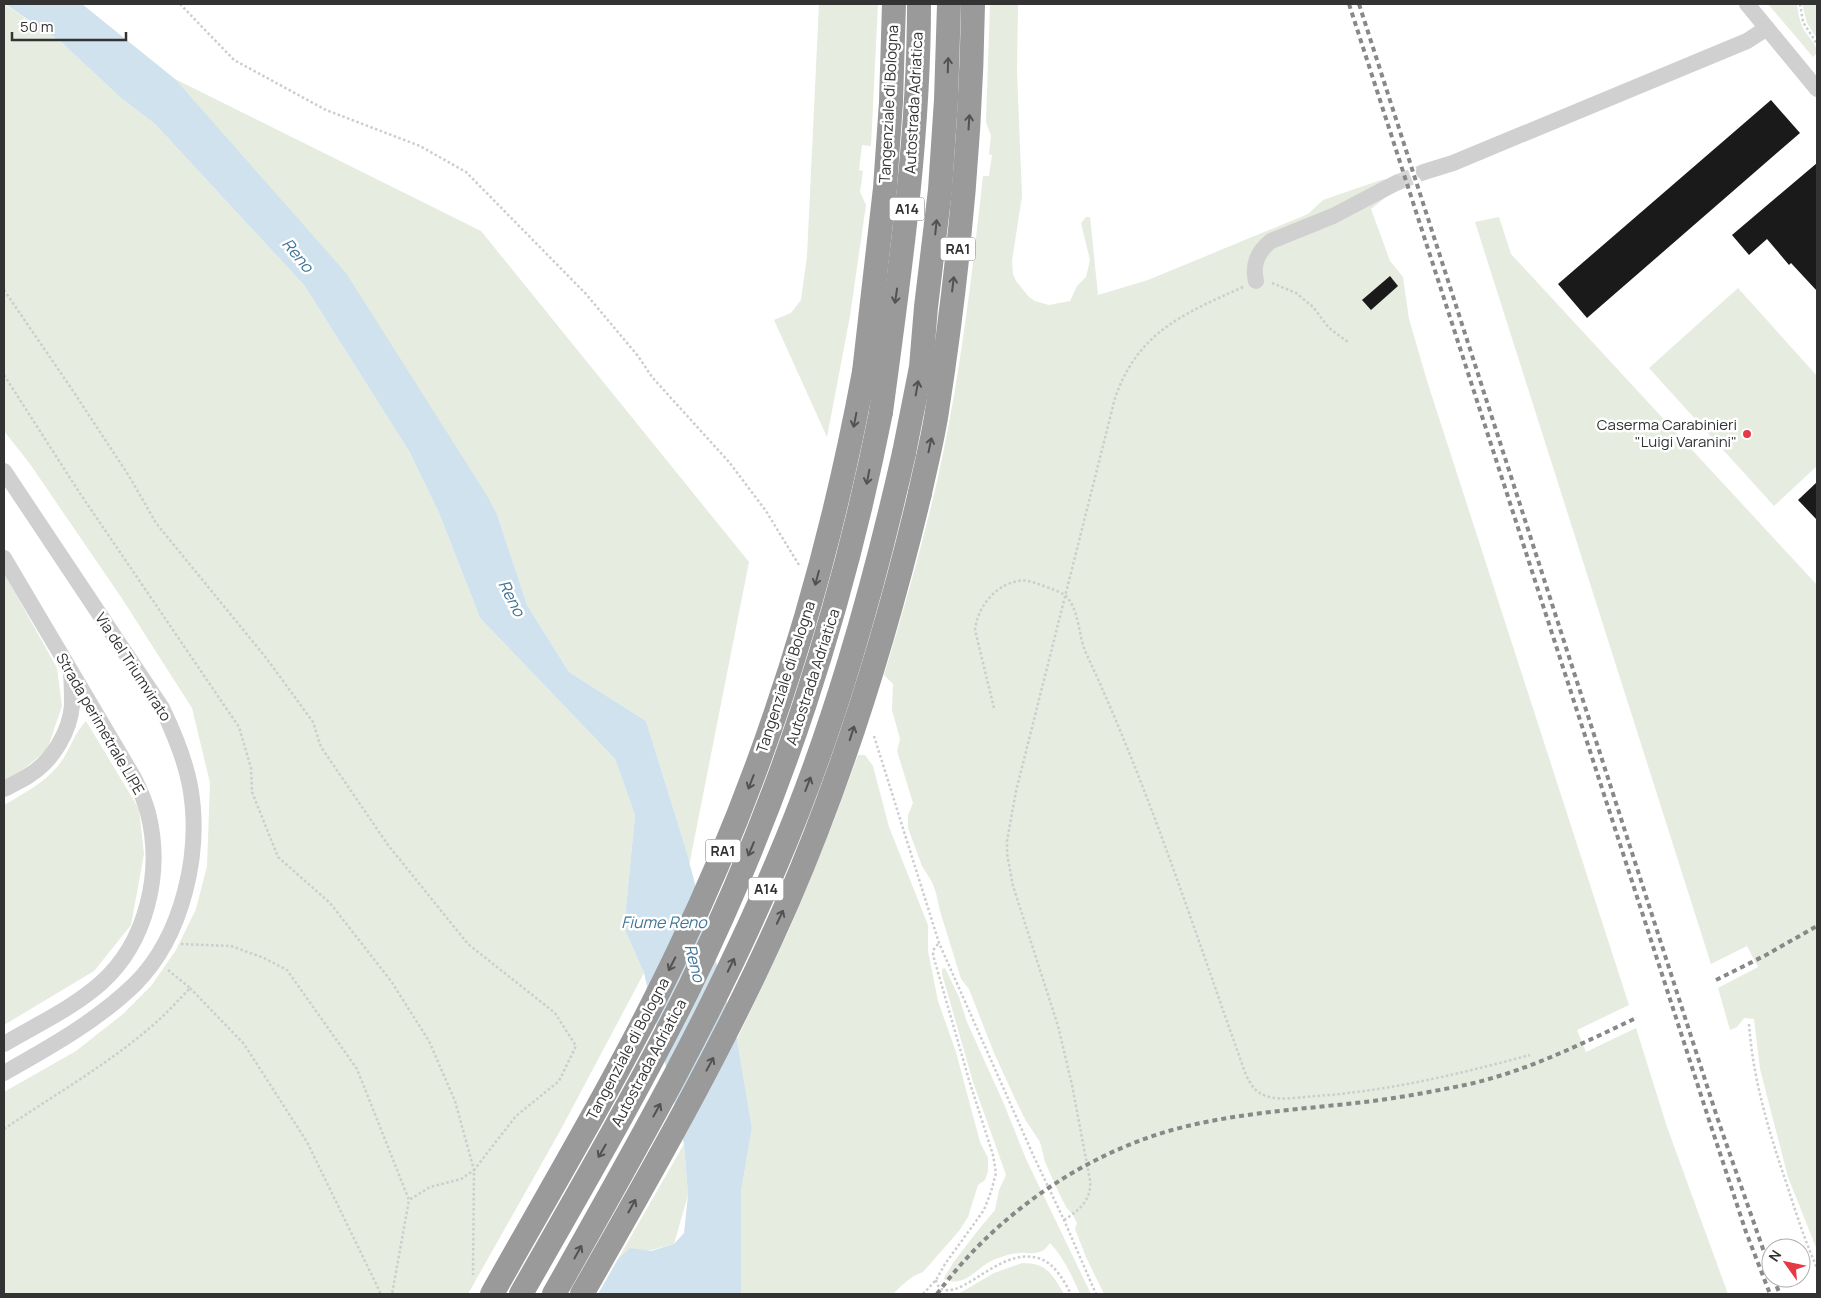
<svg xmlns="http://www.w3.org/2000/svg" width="1821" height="1298" viewBox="0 0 1821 1298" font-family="Manrope,sans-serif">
	<rect width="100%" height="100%" fill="#fff"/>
	<g fill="#e6ecdf">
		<path d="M4,4L61,42L121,98L155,124L304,285L409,451L439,513L480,618L615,759L635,815L624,928L644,973L560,1131L468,1294H4V1092L76,1051L123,1014L151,986L176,950L196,909L207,866L210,783L192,708L121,597L30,464L4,431Z"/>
		<path d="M819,4H878L871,146L862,145L859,170L863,171L860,192L866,205L850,316L827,437L774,320L791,313L801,300L807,256Z"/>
		<path d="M990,4H1018L1017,72L1022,196L1012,261L1013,274L1016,281L1029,297L1035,301L1049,305L1070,301L1077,286L1086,277L1090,260L1081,223L1086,217H1090L1098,295L1148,280L1308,214L1323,200L1381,180L1394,178L1386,197L1371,209L1390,261L1403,277L1409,319L1428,384L1629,1005L1577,1030L1586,1052L1636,1028L1667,1127L1728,1294H1104L1086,1257L1075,1229L1077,1223L1073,1215L1066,1207L1058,1191L1045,1162L1040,1142L1026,1121L1017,1103L994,1053L969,989L961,979L940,911L936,893L932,882L922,866L908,828V815L913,803L897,751L900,739L892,710L893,684L884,675C904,609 923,543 938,477C960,378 972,276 983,176H989L992,155L989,154L991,136L986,122Z"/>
		<path d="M1768,4H1797C1798,12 1799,20 1803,28C1807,36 1817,44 1817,53L1813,57Z"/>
		<path d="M1802,4H1817V39L1807,23Z"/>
		<path d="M175,79L481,231L749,562L689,866L684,843L646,721L569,672L527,605L497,514Z"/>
		<path d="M1499,217L1511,254L1817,585V1250L1788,1177L1760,1069L1754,1019L1744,1018L1737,1027L1730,1030L1718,988L1758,967L1747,946L1711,964L1475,222Z"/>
		<path d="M1738,288L1817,376V466L1774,506L1649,368Z"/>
		<path d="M4,573L57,668L62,706L47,750L4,785Z"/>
		<path d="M86,721L139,809L144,854L131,925L94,971L4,1025V805C21,795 44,783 57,767C69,754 72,736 86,721Z"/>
		<path d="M858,755H865L873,766L889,827L928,925V951L938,1001L956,1052L980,1142L988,1158V1171L985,1180L978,1185L968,1217L959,1231L923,1272C911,1276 902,1285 893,1294H741V1192L752,1128L737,1039L789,930L833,823Z"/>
		<path d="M945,968L959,997L967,1022L1004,1104L1026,1159L1091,1294H1080C1072,1276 1064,1258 1050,1243C1048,1245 1045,1250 1042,1251C1035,1255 1026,1252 1019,1253C1009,1254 997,1258 989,1262C974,1271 963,1288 944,1279L945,1276L953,1263L979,1229L995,1210L999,1190L1006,1175L973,1082L942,974V969Z"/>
		<path d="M684,1144L688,1195L674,1244L618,1259Z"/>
		<path d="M1022,1263C1047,1263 1052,1274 1064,1294H958L994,1273Z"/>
	</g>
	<path fill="#cfe2ee" d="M5,4H82L175,79L346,273L486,494L497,514L527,605L569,672L646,721L684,843L737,1039L752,1128L741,1192V1294H598L618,1259L630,1248L651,1251L674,1244L684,1233L688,1195L684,1144L644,973L624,928L635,815L615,759L480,618L439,513L409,451L304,285L155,124L121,98L61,42Z"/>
	<g fill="#1a1a1a">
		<path d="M1771,100L1800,133L1587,318L1558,284Z"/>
		<path d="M1817,163V291L1791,263L1789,265L1767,239L1749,255L1732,235Z"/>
		<path d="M1390,276L1398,286L1371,310L1362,300Z"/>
		<path d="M1817,482V520L1798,500Z"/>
	</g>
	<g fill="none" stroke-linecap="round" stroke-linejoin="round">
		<path stroke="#d6d6d6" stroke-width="16" stroke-dasharray="16 8" stroke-linecap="butt" d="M1396,183L1424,172"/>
		<g stroke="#cdcdcd" stroke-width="2.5" stroke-dasharray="2.5 2.5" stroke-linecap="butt">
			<path d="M180,4L234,60L326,110L420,146L466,172L586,294L638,356L652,377L729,462L766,511L799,565"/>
			<path d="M1800,4L1803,22L1817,44"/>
			<path d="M1272,283L1296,293L1313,307L1329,328L1348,342"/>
			<path d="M4,290L71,388L129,476L156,523L267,659L313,722L321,747L388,845L468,944L555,1013L576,1046L559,1081L516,1116L474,1170L473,1275"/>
			<path d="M4,375L79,492L239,727L251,768L252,792L278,857L330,903L391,981L429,1041L455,1101L474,1170L461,1179L430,1187L409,1200"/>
			<path d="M994,708L975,630C977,612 987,597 1002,587C1009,583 1020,579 1028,581C1034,582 1062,592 1066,596C1080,611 1078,636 1086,653C1150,790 1195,933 1246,1075C1251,1085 1255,1092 1266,1096C1281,1101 1300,1097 1316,1096C1389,1091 1459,1074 1530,1055"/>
			<path d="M874,736L939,943L1034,1157L1064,1220L1096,1294"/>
			<path d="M181,944L231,946L264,958L287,970L357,1069L409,1200L392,1294"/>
			<path d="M190,988L244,1044L307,1142L380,1292L379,1294"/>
			<path d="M1749,1024C1753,1080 1769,1132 1787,1185C1796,1213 1805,1241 1817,1268"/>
			<path d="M4,1129C51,1097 102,1068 146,1031C162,1018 176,1003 190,988L168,970"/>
			<path d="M1064,1220C1080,1210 1092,1199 1090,1180L1072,1085L1058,1026L1013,886L1007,854V841L1016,791L1115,398C1138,332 1183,314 1243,287"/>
			<path d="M936,1280C937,1285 940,1290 946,1290C968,1293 1002,1248 1038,1258C1054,1262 1064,1281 1071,1294"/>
			<path d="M923,1294L936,1280L945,1264L984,1210L991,1192L996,1173L993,1155L969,1080L933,955L934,949L938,944"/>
		</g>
		<g stroke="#d0d0d0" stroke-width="16">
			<path d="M1747,4L1817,89"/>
			<path d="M1424,172L1453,163L1747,41L1767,28"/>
			<path d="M1256,281C1252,265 1258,251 1271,241L1333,216L1396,183"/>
			<path d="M4,471L162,708C174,733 185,759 190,786C202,852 183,936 135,984C97,1021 50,1047 4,1073"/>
			<path d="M4,558L134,778C140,790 145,801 148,813C163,872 147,942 101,983C73,1008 36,1025 4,1044"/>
			<path d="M4,789C13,784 23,780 31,774C53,760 70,731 72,705C72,695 72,684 71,674"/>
		</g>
		<g stroke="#9a9a9a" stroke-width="24">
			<path d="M864,372L885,188L891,102L894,4"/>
			<path d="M881,412C899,277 919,141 919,4"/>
			<path d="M904,453L921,367L926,307L940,190L946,100L949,4"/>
			<path d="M920,493C926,465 933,438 937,411C958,276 971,140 973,4"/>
		</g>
		<g stroke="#888" stroke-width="4" stroke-dasharray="5 4" stroke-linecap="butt">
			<path d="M1349,4L1709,1120L1746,1232L1770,1294"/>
			<path d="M1359,4L1717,1117L1771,1272"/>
			<path d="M1716,980L1766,955L1817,926"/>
			<path d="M1773,1278L1780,1294"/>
			<path d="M937,1294C1000,1209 1097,1144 1201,1123C1258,1111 1316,1108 1373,1101C1404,1097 1435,1091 1465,1085C1525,1072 1579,1045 1634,1019"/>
		</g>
		<g stroke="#9a9a9a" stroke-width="24">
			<path d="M492,1294C556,1180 623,1068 679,950C767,767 827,572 864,372"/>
			<path d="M521,1294C579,1192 638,1091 690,986C780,801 841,614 881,412"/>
			<path d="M554,1294C633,1154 713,1014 776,865C833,732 872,594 904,453"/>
			<path d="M582,1294C655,1166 729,1037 788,901C845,769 887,632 920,493"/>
		</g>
	</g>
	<defs><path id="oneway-shaft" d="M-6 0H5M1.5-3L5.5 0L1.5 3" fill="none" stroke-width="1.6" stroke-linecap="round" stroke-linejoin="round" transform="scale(1.25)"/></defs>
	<g stroke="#525252">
		<use href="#oneway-shaft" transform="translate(948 65) rotate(-88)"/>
		<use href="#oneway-shaft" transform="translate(969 122) rotate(-86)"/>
		<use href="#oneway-shaft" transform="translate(936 227) rotate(-84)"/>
		<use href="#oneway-shaft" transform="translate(953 284) rotate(-83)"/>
		<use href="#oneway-shaft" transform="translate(896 296) rotate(98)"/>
		<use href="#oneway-shaft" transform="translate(917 388) rotate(-80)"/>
		<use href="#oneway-shaft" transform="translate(855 420) rotate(101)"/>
		<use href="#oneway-shaft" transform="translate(930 445) rotate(-78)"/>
		<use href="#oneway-shaft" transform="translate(868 477) rotate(101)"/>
		<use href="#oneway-shaft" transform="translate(817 578) rotate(105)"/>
		<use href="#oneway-shaft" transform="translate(852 733) rotate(-72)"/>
		<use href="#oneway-shaft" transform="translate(751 782) rotate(111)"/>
		<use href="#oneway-shaft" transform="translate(808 784) rotate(-69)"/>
		<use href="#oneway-shaft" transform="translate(751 849) rotate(113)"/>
		<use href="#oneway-shaft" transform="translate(780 917) rotate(-65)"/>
		<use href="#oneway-shaft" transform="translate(672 964) rotate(117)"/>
		<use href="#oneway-shaft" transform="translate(731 965) rotate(-64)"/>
		<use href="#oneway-shaft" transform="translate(710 1064) rotate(-62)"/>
		<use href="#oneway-shaft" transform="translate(657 1110) rotate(-61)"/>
		<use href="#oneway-shaft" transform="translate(602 1151) rotate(120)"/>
		<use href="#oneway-shaft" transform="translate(632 1206) rotate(-61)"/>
		<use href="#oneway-shaft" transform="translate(578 1252) rotate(-61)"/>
	</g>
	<circle fill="#e63946" stroke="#fff" stroke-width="2" cx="1747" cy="434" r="5"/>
	<g text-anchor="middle" stroke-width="5" stroke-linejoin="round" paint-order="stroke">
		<g fill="#fff" stroke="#707070" stroke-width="1">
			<rect x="889.5" y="197.5" width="35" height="23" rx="4"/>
			<rect x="940.5" y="237.5" width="35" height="23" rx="4"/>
			<rect x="705.5" y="839.5" width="35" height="23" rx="4"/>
			<rect x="748.5" y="877.5" width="35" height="23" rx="4"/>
		</g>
		<g font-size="14" font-weight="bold" fill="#333">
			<text x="907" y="214">A14</text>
			<text x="958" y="254">RA1</text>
			<text x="723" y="856">RA1</text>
			<text x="766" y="894">A14</text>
		</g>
		<g font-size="15" fill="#333" stroke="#fff">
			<text transform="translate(914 103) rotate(-87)" y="5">Autostrada Adriatica</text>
			<text transform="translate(889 104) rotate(-87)" y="5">Tangenziale di Bologna</text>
			<text transform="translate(133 667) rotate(57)" y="5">Via del Triumvirato</text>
			<text transform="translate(786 677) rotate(-72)" y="5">Tangenziale di Bologna</text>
			<text transform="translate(813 677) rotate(-72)" y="5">Autostrada Adriatica</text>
			<text transform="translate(100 724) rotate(60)" y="5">Strada perimetrale LIPE</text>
			<text transform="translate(628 1049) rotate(-62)" y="5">Tangenziale di Bologna</text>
			<text transform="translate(649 1063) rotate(-62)" y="5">Autostrada Adriatica</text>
		</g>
		<g font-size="15" fill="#333" stroke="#fff" text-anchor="end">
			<text x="1737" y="430">Caserma Carabinieri<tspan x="1737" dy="17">"Luigi Varanini"</tspan></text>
		</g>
		<g font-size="16" font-style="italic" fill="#3f7597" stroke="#fff">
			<text transform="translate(298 255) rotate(50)" y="6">Reno</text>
			<text transform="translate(512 598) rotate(63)" y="6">Reno</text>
			<text x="664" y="928">Fiume Reno</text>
			<text transform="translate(695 963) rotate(76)" y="6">Reno</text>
		</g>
	</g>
	<rect width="1821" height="1298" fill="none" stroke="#333333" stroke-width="10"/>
	<g transform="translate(1786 1263) rotate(303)"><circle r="24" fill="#ffffff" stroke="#adadad"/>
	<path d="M0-4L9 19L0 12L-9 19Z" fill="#e63946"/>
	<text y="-8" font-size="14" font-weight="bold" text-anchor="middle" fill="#333333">N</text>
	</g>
	<path d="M12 32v8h114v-8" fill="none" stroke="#333333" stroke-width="2.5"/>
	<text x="20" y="32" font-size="15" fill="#333333" stroke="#ffffff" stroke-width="4" paint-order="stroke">50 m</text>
</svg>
